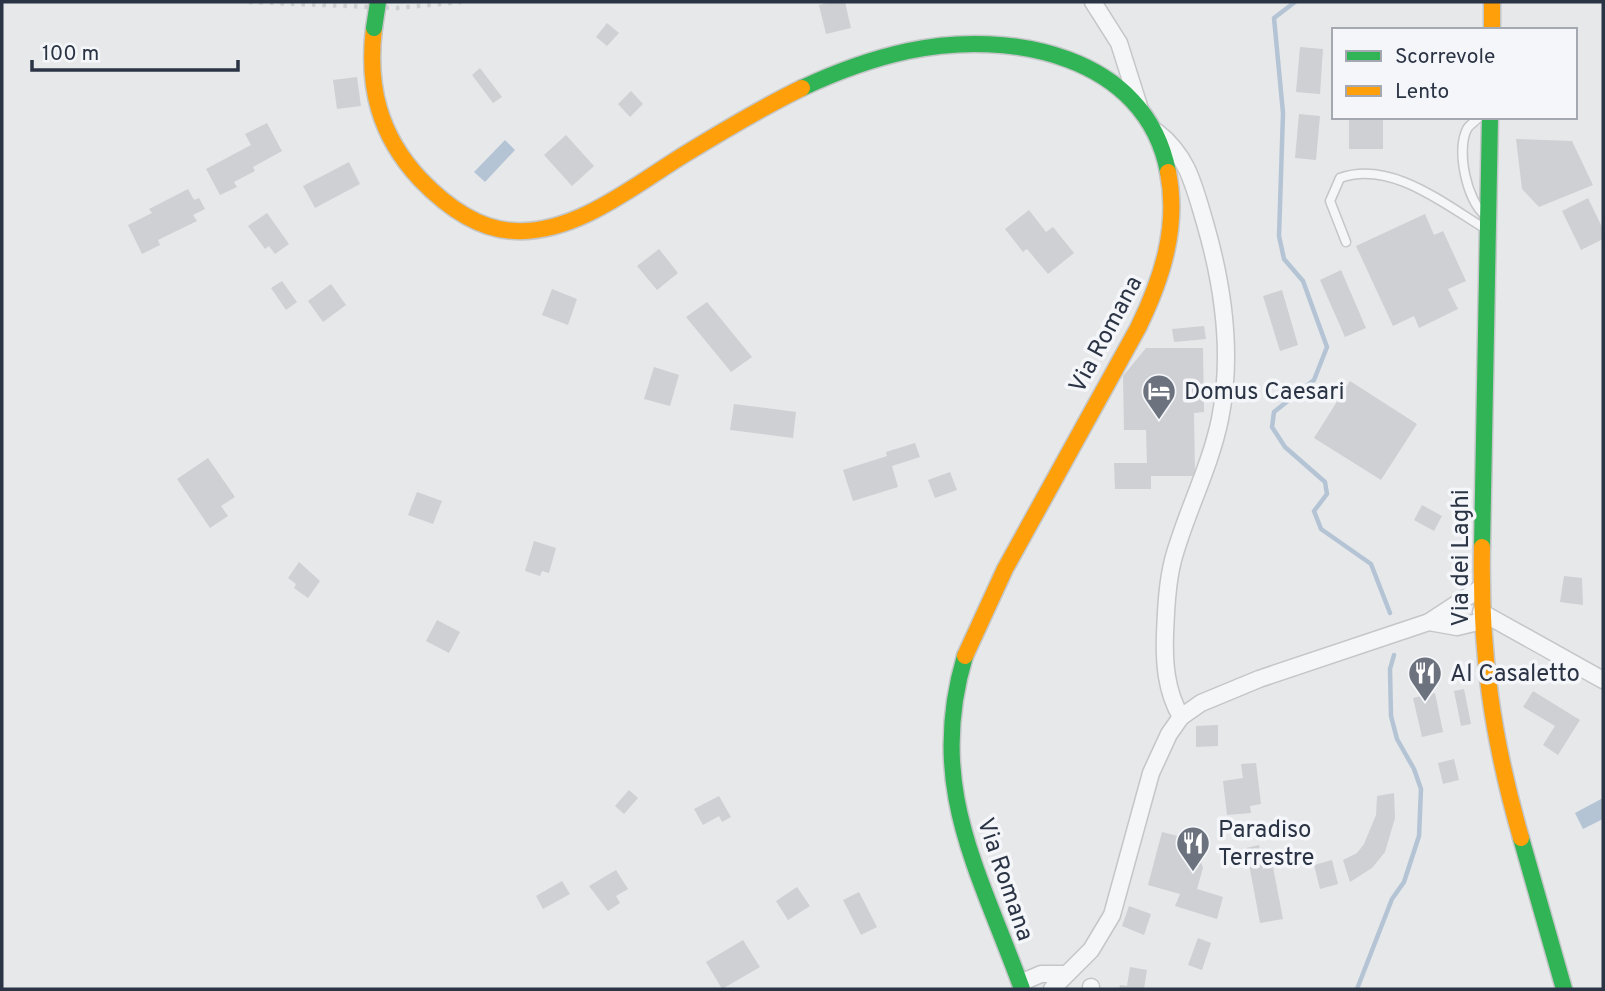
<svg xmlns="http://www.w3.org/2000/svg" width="1605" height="991" viewBox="0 0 1605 991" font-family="Overpass,sans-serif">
	<rect width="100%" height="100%" fill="#e6e8ea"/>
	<g fill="#b4c4d5">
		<path d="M505,140L515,150L485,182L474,172Z"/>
		<path d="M1603,798V819L1583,829L1575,813Z"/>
	</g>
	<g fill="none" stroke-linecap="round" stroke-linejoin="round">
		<g stroke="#b4c4d5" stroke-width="4.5">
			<path d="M1295,2L1274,18L1283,113L1279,236L1284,259L1303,281L1327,347L1314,380L1274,412L1272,427L1285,447L1325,482L1327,494L1314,511L1321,529L1371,564L1390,613"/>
			<path d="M1357,989L1392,899L1404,882L1419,836L1421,789L1414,769L1397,739L1391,716L1390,669L1394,655"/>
		</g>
	</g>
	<g fill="#ced0d3">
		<path d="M831,2H845L851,28L826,34L819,5Z"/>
		<path d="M607,23L619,33L607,46L596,37Z"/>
		<path d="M1300,47L1323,49L1320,94L1296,92Z"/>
		<path d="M480,68L502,97L493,103L472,75Z"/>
		<path d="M357,77L361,106L337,109L333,80Z"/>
		<path d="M631,91L643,104L630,117L618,104Z"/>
		<path d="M1299,114L1320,116L1316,160L1295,158Z"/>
		<rect x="1349" y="117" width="34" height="32"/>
		<path d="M267,123L282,151L253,167L255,171L234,182L237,187L220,195L206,169L251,145L245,134Z"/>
		<path d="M566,135L594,166L572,186L544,155Z"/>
		<path d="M1516,139L1572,141L1593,185L1539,207L1522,189Z"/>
		<path d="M349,162L360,184L315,208L303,186Z"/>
		<path d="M188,189L194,200L199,198L205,209L193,215L197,221L158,240L160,245L142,254L128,225L152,213L149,209Z"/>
		<path d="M1588,198L1603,229V239L1581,250L1562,211Z"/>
		<path d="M1029,210L1046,232L1053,227L1074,253L1048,274L1027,249L1023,252L1005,229Z"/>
		<path d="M267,213L289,244L275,254L269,246L265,249L248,226Z"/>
		<path d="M1425,214L1434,235L1443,231L1466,281L1448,289L1458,309L1419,328L1414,316L1393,326L1356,246Z"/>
		<path d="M659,249L678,273L657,290L637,266Z"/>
		<path d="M1341,270L1366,328L1345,337L1320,280Z"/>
		<path d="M282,281L297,302L286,310L271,288Z"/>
		<path d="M331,284L346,305L323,322L308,301Z"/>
		<path d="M552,289L577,299L568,325L542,315Z"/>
		<path d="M1282,290L1298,345L1280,351L1263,296Z"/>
		<path d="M707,302L752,357L731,372L686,317Z"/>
		<path d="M1204,326L1206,339L1174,342L1172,329Z"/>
		<path d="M1146,348H1203L1204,412L1194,413L1195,476H1151V489H1115L1114,463H1147L1146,430H1124L1123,376Z"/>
		<path d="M654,367L679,375L670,406L644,399Z"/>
		<path d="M1350,381L1417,424L1381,480L1314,438Z"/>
		<path d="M734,404L796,412L793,438L730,430Z"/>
		<path d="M915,443L920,457L892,466L898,487L853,501L843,470L887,456L886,452Z"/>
		<path d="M208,458L235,497L221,506L228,516L210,528L177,479Z"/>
		<path d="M950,472L957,490L935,498L928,480Z"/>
		<path d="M417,492L442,501L433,524L408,515Z"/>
		<path d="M1422,505L1442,516L1434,531L1414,520Z"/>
		<path d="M534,541L556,548L549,573L542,571L540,576L525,571Z"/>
		<path d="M299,562L320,581L308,598L294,588L296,584L288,578Z"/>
		<path d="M1564,576L1582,578L1583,605L1560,602Z"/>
		<path d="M437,620L460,632L449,653L426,641Z"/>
		<path d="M1464,689L1471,724L1461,726L1454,691Z"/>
		<path d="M1533,691L1580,720L1558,755L1543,745L1555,726L1523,707Z"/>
		<path d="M1435,693L1443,732L1422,737L1413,698Z"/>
		<path d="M1218,725V746L1196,747V726Z"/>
		<path d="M1454,759L1459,780L1443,784L1438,763Z"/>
		<path d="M1256,763L1261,804L1250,806L1251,813L1227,815L1223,781L1243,778L1241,764Z"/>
		<path d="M629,790L638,798L624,814L615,806Z"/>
		<path d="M1394,793L1395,818L1385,852L1372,868L1350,882L1343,860L1357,853L1364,844L1376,815L1377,796Z"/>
		<path d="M719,796L731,817L722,822L719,816L703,825L694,809Z"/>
		<path d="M1162,832L1194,840L1203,868L1197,889L1223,897L1217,919L1175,906L1180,894L1148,885Z"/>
		<path d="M1259,845L1263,869L1273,867L1283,919L1260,923L1246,848Z"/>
		<path d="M1332,860L1338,884L1320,889L1314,865Z"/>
		<path d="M616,870L628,889L616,896L620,903L608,911L589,886Z"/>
		<path d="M562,881L570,894L543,909L536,896Z"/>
		<path d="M797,887L810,906L788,920L776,901Z"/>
		<path d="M859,892L877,927L861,935L843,900Z"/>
		<path d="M1129,906L1151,914L1144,935L1122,926Z"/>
		<path d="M1198,938L1211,943L1202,970L1188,965Z"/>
		<path d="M743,940L760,967L722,989L706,962Z"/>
		<path d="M1130,967L1147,970L1144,989H1119L1120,985L1127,986Z"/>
	</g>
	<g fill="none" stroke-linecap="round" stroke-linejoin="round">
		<g stroke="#c4c6c8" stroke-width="11">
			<g id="lane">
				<path d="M1479,117C1476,121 1469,125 1467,129C1456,151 1467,201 1485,215"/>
				<path d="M1346,242L1330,201L1340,178C1390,160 1443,203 1484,228"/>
			</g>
		</g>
		<g stroke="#c4c6c8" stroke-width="19">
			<g id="street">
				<path d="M1093,2L1119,43L1139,106"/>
				<path d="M1157,132C1188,156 1194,186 1205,223C1223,285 1233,355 1220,419C1210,468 1186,512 1173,560C1167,584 1166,610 1165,634C1164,663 1166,691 1181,717"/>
				<path d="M1481,612L1603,680"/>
				<path d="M1429,622L1457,627L1482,621"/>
				<path d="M1020,983L1041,974H1066"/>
				<path d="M1052,989L1091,950L1112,915L1151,773L1169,734L1181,717L1201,703L1259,679L1429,622L1481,588"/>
				<path d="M1091,989V987"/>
			</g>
		</g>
		<g stroke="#c4c6c8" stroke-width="19">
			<g id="fast">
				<path d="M802,88C836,72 871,59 908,51C1009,29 1146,55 1168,172"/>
				<path d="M1482,547L1490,117"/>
				<path d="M965,656C926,786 979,870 1022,989"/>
				<path d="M1521,838L1564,989"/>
			</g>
		</g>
		<g stroke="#c4c6c8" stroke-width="19">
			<g id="slow">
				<path d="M1492,2V30"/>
				<path d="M374,28C367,86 379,135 420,179C445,205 478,230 515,231C575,234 634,186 682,156C721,132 761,108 802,88"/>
				<path d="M1482,547C1480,652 1492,737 1521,838"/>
				<path d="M965,656L1005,569L1138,328C1162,279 1179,227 1168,172"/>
			</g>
		</g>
		<use href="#lane" stroke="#f5f6f7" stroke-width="8"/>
		<use href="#street" stroke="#f5f6f7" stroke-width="16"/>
		<use href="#fast" stroke="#30b455" stroke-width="16"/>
		<use href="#slow" stroke="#ff9f0a" stroke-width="16"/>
		<path stroke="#cecfd2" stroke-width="4.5" stroke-dasharray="3.5 7" stroke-linecap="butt" d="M249,2L397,8L461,2"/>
		<g stroke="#c4c6c8" stroke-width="19" stroke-linecap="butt">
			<path id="fast-bridge" d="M374,28L378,2"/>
		</g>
		<use href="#fast-bridge" stroke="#30b455" stroke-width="16"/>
	</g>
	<defs>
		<g id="hotel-pin" transform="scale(1.75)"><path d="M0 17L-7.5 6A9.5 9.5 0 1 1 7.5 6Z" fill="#6c737f" stroke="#f4f6f9"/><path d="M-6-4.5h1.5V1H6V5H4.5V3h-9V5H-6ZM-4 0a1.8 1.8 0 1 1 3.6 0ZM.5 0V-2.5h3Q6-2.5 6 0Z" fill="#fff"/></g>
		<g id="restaurant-pin" transform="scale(1.75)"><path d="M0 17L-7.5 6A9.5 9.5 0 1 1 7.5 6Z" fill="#6c737f" stroke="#f4f6f9"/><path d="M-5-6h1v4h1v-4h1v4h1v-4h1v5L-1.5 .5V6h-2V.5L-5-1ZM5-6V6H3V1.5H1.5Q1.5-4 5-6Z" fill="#fff"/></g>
	</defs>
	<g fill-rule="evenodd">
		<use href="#hotel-pin" x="1159" y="391"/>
		<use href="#restaurant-pin" x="1425" y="673"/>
		<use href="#restaurant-pin" x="1193" y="843"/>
	</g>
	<g text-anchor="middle" stroke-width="7" stroke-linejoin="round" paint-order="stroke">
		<g font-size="24" fill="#2b3445" stroke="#f4f6f9">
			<text transform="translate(1105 334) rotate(-62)" y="8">Via Romana</text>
			<text transform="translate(1460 558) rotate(-90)" y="8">Via dei Laghi</text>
			<text transform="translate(1006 879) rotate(71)" y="8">Via Romana</text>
		</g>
		<g font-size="24" fill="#2b3445" stroke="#f4f6f9" text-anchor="start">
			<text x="1184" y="399">Domus Caesari</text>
			<text x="1450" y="681">Al Casaletto</text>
			<text x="1218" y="837">Paradiso<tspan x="1218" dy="28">Terrestre</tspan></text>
		</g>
	</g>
	<rect width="1605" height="991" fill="none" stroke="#2b3445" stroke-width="7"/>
	<rect x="1332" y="28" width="245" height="91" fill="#f4f6f9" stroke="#a4a8b1" stroke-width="2"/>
	<rect x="1346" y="51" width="35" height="10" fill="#30b455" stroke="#a4a8b1" stroke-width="2"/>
	<text x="1395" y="63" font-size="21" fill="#2b3445">Scorrevole</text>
	<rect x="1346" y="86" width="35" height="10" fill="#ff9f0a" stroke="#a4a8b1" stroke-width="2"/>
	<text x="1395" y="98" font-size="21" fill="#2b3445">Lento</text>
	<path d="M32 60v10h206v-10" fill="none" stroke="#2b3445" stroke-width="3.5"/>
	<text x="42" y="60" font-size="21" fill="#2b3445" stroke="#f4f6f9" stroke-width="5" paint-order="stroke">100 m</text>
</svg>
